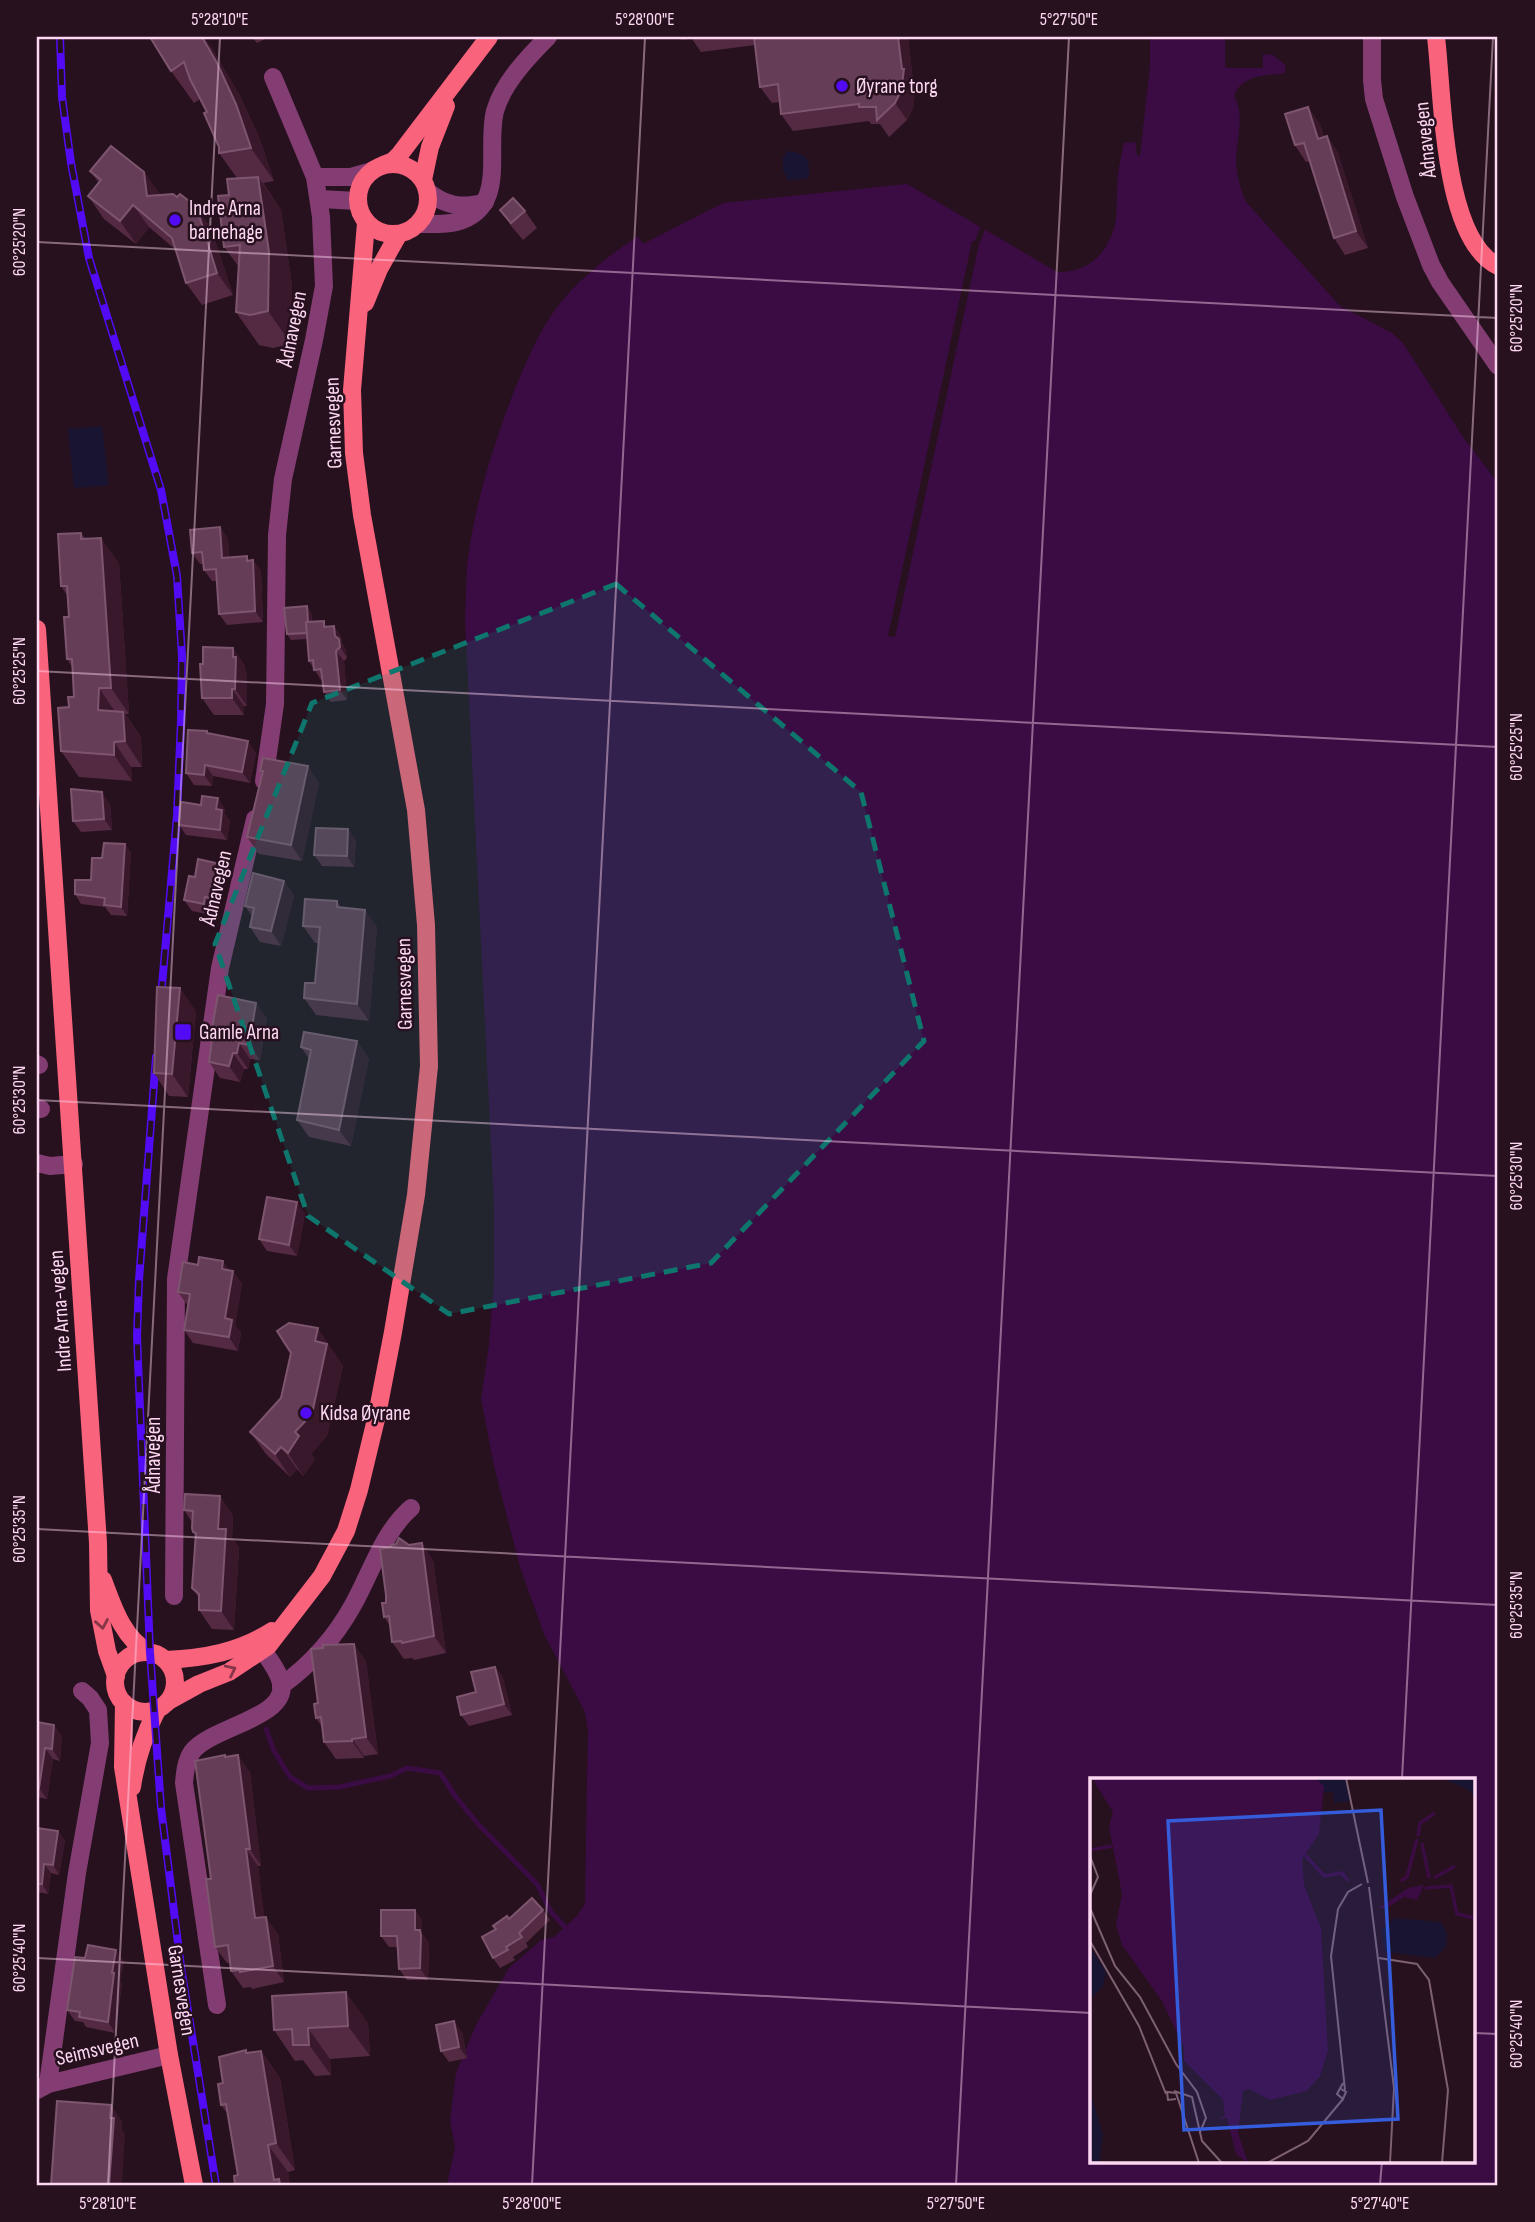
<svg xmlns="http://www.w3.org/2000/svg" width="1535" height="2222" viewBox="0 0 1535 2222" font-family="'Sofia Sans Condensed',sans-serif">
	<rect width="100%" height="100%" fill="#27111e"/>
	<g fill="#191431">
		<path d="M788,151C807,153 810,160 809,178L788,181L783,170V157Z"/>
		<path d="M102,426L109,485L74,488L68,429Z"/>
	</g>
	<path fill="#3b0c44" fill-rule="evenodd" d="M1150,37H1225V66L1228,68H1263V54L1273,55L1285,65V73C1266,76 1242,74 1234,96C1245,116 1237,137 1236,158C1236,174 1240,188 1246,202L1340,306L1392,333L1403,343L1463,437L1498,483V2185H447L455,2147L450,2120L456,2073L476,2025L509,1968L541,1940L554,1937L577,1916L585,1904L587,1782L588,1731L585,1712L544,1634L520,1567L494,1466L481,1399L489,1345L494,1280V1206L465,620C466,602 466,584 467,566C474,505 494,443 516,386C527,361 538,333 555,310C576,281 608,256 638,236L643,244L723,203L907,184L1057,272C1088,273 1107,254 1115,225C1118,209 1116,191 1118,175C1119,164 1122,154 1124,143L1135,142L1137,156L1140,155L1150,67ZM1092,1779H1474V2161H1092Z"/>
	<path fill="#27111e" d="M980,227L985,230L979,244L895,637L888,636L972,241H975Z"/>
	<g fill="none" stroke-linecap="round" stroke-linejoin="round">
		<path stroke="#3b0c44" stroke-width="5" d="M266,1729L274,1751L290,1777L308,1788L339,1787L390,1776L407,1768L440,1773L456,1797L478,1824L537,1884L551,1912L565,1927"/>
		<g stroke="#843d73" stroke-width="18">
			<path d="M1372,37V80L1374,99L1405,197L1431,265L1440,282L1498,366"/>
			<path d="M315,177H351L372,171"/>
			<path d="M427,191C445,206 463,209 485,202"/>
			<path d="M320,199L357,201"/>
			<path d="M419,224C431,224 445,225 456,222C509,208 485,150 495,111C503,83 528,57 548,37"/>
			<path d="M264,781L275,704L277,535L283,479L314,340L324,286L321,217L315,177L273,77"/>
			<path d="M37,1064L39,1065"/>
			<path d="M37,1109H41"/>
			<path d="M37,1163L50,1166L74,1164"/>
			<path d="M174,1596L176,1279L220,968L255,819"/>
			<path d="M281,1686C310,1665 336,1636 353,1605C371,1573 383,1532 411,1508"/>
			<path d="M217,2005L184,1783C185,1772 186,1761 192,1752C210,1727 289,1718 281,1683C278,1668 264,1654 257,1641"/>
			<path d="M48,2084L77,1873L100,1743L98,1710L90,1698L82,1691"/>
			<path d="M37,2090L48,2084L169,2055"/>
		</g>
		<g stroke="#f9637c" stroke-width="18">
			<path d="M1436,37C1443,93 1442,239 1498,266"/>
			<circle cx="393" cy="199" r="35"/>
			<path d="M383,165L393,161L400,154L489,37"/>
			<path d="M423,180L430,147L446,106"/>
			<path d="M365,303L379,269L398,235"/>
			<path d="M37,629L98,1543L99,1610L107,1651L116,1676"/>
			<path d="M103,1580C113,1606 122,1637 148,1652"/>
			<circle cx="145" cy="1682" r="30"/>
			<path d="M166,1660C205,1658 239,1652 272,1631"/>
			<path d="M170,1700L199,1684L229,1672L268,1646L322,1576L346,1531L359,1490L377,1415L393,1332L416,1195L429,1066L426,925L416,810L362,515L354,453L352,390L366,223"/>
			<path d="M124,1703L123,1767L169,2055L194,2185"/>
			<path d="M132,1787C136,1759 144,1735 157,1710"/>
		</g>
		<g stroke="#530bf6" stroke-width="8">
			<g id="rail">
				<path d="M60,37L62,97L71,163L89,258L161,490L177,576L182,656L181,720L177,815L160,1008"/>
				<path d="M156,1057L139,1280L137,1336L150,1652L161,1808L181,1967L216,2185"/>
			</g>
		</g>
		<use href="#rail" stroke="#27111e" stroke-width="5" stroke-dasharray="16" stroke-linecap="butt"/>
	</g>
	<g fill="#542a43">
		<path d="M252,37H269L257,43Z"/>
		<path d="M679,37H908L913,82L916,85L913,108L907,120L889,137L880,124H871L869,121L793,131L781,114L780,102L772,103L760,87L755,45L701,52L692,39L681,40Z"/>
		<path d="M210,45L240,96L259,137L274,181L263,183L281,210L292,285L291,344L273,348L259,345L236,312L239,267L224,247L229,195L237,178L219,153V147L207,112L200,99L194,103L171,71Z"/>
		<path d="M1320,124L1324,137L1327,136L1338,153L1368,248L1345,255L1334,238L1310,161L1306,162L1295,145Z"/>
		<path d="M90,171L144,172L160,195L177,197L194,205L210,227L208,229L214,237L233,295L202,305L186,283L176,250L149,227L136,244L104,219L88,196L99,183Z"/>
		<path d="M500,210L525,211L537,228L523,240L512,227Z"/>
		<path d="M220,527L228,539L229,557L253,560L261,571L263,622L227,625L219,614L217,581H212L204,570L203,564H200L192,553Z"/>
		<path d="M81,533L85,538L119,563L129,714H125L141,737L142,767H131L132,781L79,777L61,751L69,707L74,697L72,667L67,659L69,617L67,595L61,586Z"/>
		<path d="M311,612L312,622L328,626L341,636L342,643L346,650L347,658L344,661L347,700L331,702L324,692L323,680H321L309,661L307,639L291,640L287,634Z"/>
		<path d="M245,665V670L247,674V706H244V715H214L202,698Z"/>
		<path d="M209,733L256,753L250,783L213,776L212,786L194,785L186,773Z"/>
		<path d="M260,771L319,783L302,861L259,854L247,837L262,774Z"/>
		<path d="M110,804L112,830L81,832L73,821Z"/>
		<path d="M225,809L224,813L230,821L227,840L186,835L179,825Z"/>
		<path d="M356,840L354,867L322,866L314,855Z"/>
		<path d="M125,844L131,853L127,916L111,915L105,907L81,904L75,894L91,880L102,858Z"/>
		<path d="M227,875L219,909L213,908L212,915L192,911L184,900L195,877Z"/>
		<path d="M284,881L294,896L281,946L260,942L250,927L252,916L245,906Z"/>
		<path d="M337,901L341,908L377,927L369,1021L316,1015L304,998L315,983L319,943H315L303,926Z"/>
		<path d="M256,1003L267,1019L260,1060L250,1059L248,1069H244L240,1082L220,1078L209,1062L212,1042L210,1039Z"/>
		<path d="M196,1011L188,1097L169,1096L154,1073Z"/>
		<path d="M301,1047L369,1058L351,1146L309,1137L297,1120L309,1059Z"/>
		<path d="M305,1213L297,1256L267,1251L259,1239Z"/>
		<path d="M229,1270L233,1271L242,1284L235,1325L241,1333L238,1351L193,1343L184,1330L188,1306L178,1292Z"/>
		<path d="M333,1351L343,1366L327,1436L311,1454L315,1459L303,1476L297,1469L290,1477L266,1454L250,1432Z"/>
		<path d="M184,1510L233,1515L232,1538L239,1548L234,1630L212,1629L199,1610V1598L192,1588L195,1536L193,1532L192,1522Z"/>
		<path d="M409,1545L433,1560L446,1653L414,1660L412,1658L404,1659L392,1642L391,1627L384,1617L391,1547Z"/>
		<path d="M366,1661L378,1754L364,1756V1758L336,1759L324,1742L323,1728L316,1718Z"/>
		<path d="M495,1667L503,1678L512,1715L469,1726L461,1715L476,1692Z"/>
		<path d="M37,1722L62,1736L60,1761L53,1759L47,1799L37,1797Z"/>
		<path d="M226,1757L250,1772L261,1866H258L264,1917L278,1934L284,1982L252,1989L251,1987L243,1988L231,1971L230,1963H227L215,1947L211,1879Z"/>
		<path d="M37,1828L58,1831L65,1841L59,1875L51,1873L48,1894L37,1892Z"/>
		<path d="M415,1910L422,1921V1934L428,1941L429,1946L428,1980H407L399,1969L398,1947H389L381,1936Z"/>
		<path d="M543,1910L550,1920L526,1943L528,1947L513,1957L515,1960L500,1968L493,1958L496,1929L509,1919Z"/>
		<path d="M85,1958L124,1961L120,1981L122,1984L115,2033L86,2027L83,2022L75,2021L67,2010Z"/>
		<path d="M368,2023L370,2056L330,2059L331,2075L315,2076L303,2060L295,2061L274,2030Z"/>
		<path d="M462,2032L467,2058L449,2062L441,2051Z"/>
		<path d="M246,2050L248,2053L261,2051L280,2078L295,2170L288,2172L290,2185H235L238,2175L228,2114L221,2105L223,2083Z"/>
	</g>
	<g fill="#3a182c">
		<path d="M202,37H204L210,45L240,96L259,137L274,181L251,148Z"/>
		<path d="M898,37H908L913,82L916,85L913,108L907,120L895,103L902,69Z"/>
		<path d="M1308,107L1320,124L1329,156L1318,139Z"/>
		<path d="M1327,136L1338,153L1368,248L1356,231Z"/>
		<path d="M144,172L160,194L163,219L147,196Z"/>
		<path d="M258,177L281,210L292,285L291,344L268,311Z"/>
		<path d="M133,205L149,227L136,244L120,221Z"/>
		<path d="M194,205L210,227L208,229L214,237L233,295L217,273L191,209Z"/>
		<path d="M220,527L228,539L230,569L222,558Z"/>
		<path d="M101,538L119,563L129,714L111,688Z"/>
		<path d="M247,556L253,565V560L261,571L263,622L255,611Z"/>
		<path d="M307,606L311,612L313,638L309,632Z"/>
		<path d="M334,626L341,636L342,643L346,650L347,658L340,647L335,636Z"/>
		<path d="M233,648L245,665V670L247,674V706L235,689Z"/>
		<path d="M336,651L344,661L347,700L340,690Z"/>
		<path d="M99,688L116,713L98,710Z"/>
		<path d="M232,689L244,706V715L232,698Z"/>
		<path d="M123,712L141,737L142,767L125,741Z"/>
		<path d="M248,741L256,753L250,783L242,772Z"/>
		<path d="M114,742L131,767L132,781L114,755Z"/>
		<path d="M205,765L213,776L212,786L204,775Z"/>
		<path d="M308,766L319,783L302,861L291,845Z"/>
		<path d="M102,792L110,804L112,830L104,819Z"/>
		<path d="M218,798L225,809L224,813L230,821L227,840L220,830L216,809Z"/>
		<path d="M348,829L356,840L354,867L347,856Z"/>
		<path d="M125,844L131,853L127,916L121,907Z"/>
		<path d="M220,864L227,875L219,909L211,898Z"/>
		<path d="M284,881L294,896L281,946L271,931Z"/>
		<path d="M205,897L213,908L212,915L204,904Z"/>
		<path d="M365,910L377,927L369,1021L357,1004Z"/>
		<path d="M180,988L196,1011L188,1097L172,1074Z"/>
		<path d="M256,1003L267,1019L260,1060L249,1045Z"/>
		<path d="M357,1041L369,1058L351,1146L339,1130Z"/>
		<path d="M239,1043L250,1059L248,1069L237,1053Z"/>
		<path d="M233,1053L244,1069L240,1082L229,1066Z"/>
		<path d="M297,1202L305,1213L297,1256L289,1245Z"/>
		<path d="M223,1261L232,1274L233,1271L242,1284L235,1325L241,1333L238,1351L229,1337L225,1318L222,1269Z"/>
		<path d="M318,1328L343,1366L327,1436L311,1454L315,1459L303,1476L288,1453L295,1432Z"/>
		<path d="M281,1447L297,1469L290,1477L275,1454Z"/>
		<path d="M220,1496L233,1515L232,1538L239,1548L234,1630L221,1611L218,1529Z"/>
		<path d="M422,1543L433,1560L446,1653L434,1636Z"/>
		<path d="M354,1644L366,1661L378,1754L366,1737Z"/>
		<path d="M495,1667L503,1678L512,1715L504,1704Z"/>
		<path d="M54,1725L62,1736L60,1761L52,1749Z"/>
		<path d="M352,1739L364,1756V1758L352,1741Z"/>
		<path d="M45,1748L53,1759L47,1799L39,1788Z"/>
		<path d="M238,1755L250,1772L261,1866L250,1849Z"/>
		<path d="M58,1831L65,1841L59,1875L53,1865Z"/>
		<path d="M246,1849L258,1866L267,1935L255,1918Z"/>
		<path d="M44,1864L51,1873L48,1894L42,1884Z"/>
		<path d="M415,1910L422,1921V1934L428,1941L429,1946L428,1980L420,1968L415,1930Z"/>
		<path d="M266,1917L278,1934L284,1982L273,1966Z"/>
		<path d="M116,1950L124,1961L120,1981L122,1984L115,2033L108,2022L112,1973Z"/>
		<path d="M346,1992L368,2023L370,2056L348,2026Z"/>
		<path d="M454,2021L462,2032L467,2058L459,2047Z"/>
		<path d="M308,2028L330,2059L331,2075L309,2045Z"/>
		<path d="M261,2051L280,2078L295,2170L276,2143Z"/>
		<path d="M111,2105L122,2121V2129L125,2135L122,2185H109Z"/>
		<path d="M268,2145L288,2172L290,2185H278L274,2180Z"/>
	</g>
	<g fill="#663d56" stroke="#7e556e" stroke-width="2">
		<path d="M150,37H202L217,63L236,104L251,148L219,153V147L204,113L207,112L190,79L184,62L171,71Z"/>
		<path d="M754,37H898L902,69H904L901,91L895,103L877,120L876,107H859V104L781,114L778,84L760,87Z"/>
		<path d="M1308,107L1318,139L1327,136L1356,231L1334,238L1304,143L1295,145L1285,114Z"/>
		<path d="M111,146L144,172L147,196L173,194L177,197L180,194L194,205L191,209L199,215L217,273L186,283L172,238L133,205L120,221L88,196L101,180L90,171Z"/>
		<path d="M258,177L269,252L268,311L250,315L236,312L240,245L224,247L218,196L229,195L227,179Z"/>
		<path d="M513,198L525,211L511,223L500,210Z"/>
		<path d="M220,527L222,558L247,556V561L253,560L255,611L219,614L216,569L204,570L202,552L192,553L190,530Z"/>
		<path d="M81,533V539L101,538L111,688H99L98,710L123,712L125,741L114,742V755L61,751L58,708L69,707L68,697H74L72,659H67L64,617H69L67,586H61L58,534Z"/>
		<path d="M307,606L308,622H306L307,633L287,634L284,608Z"/>
		<path d="M324,621V627L334,626L335,636L339,639L340,647L336,651L340,690L324,692L321,669L314,670L313,660L309,661L306,622Z"/>
		<path d="M203,647L233,648V657H236L235,689H232V698H202L200,664H203Z"/>
		<path d="M188,730L207,731V733L248,741L242,772L205,765L204,775L186,773Z"/>
		<path d="M263,758L308,766L291,845L247,837L263,771H260Z"/>
		<path d="M71,789L102,792L104,819L73,821Z"/>
		<path d="M202,796L218,798L216,809L222,810L220,830L179,825L181,802L201,805Z"/>
		<path d="M316,828L348,829L347,856L314,855Z"/>
		<path d="M104,843L125,844L121,907L104,905L105,898L75,894V880H91L92,858H102Z"/>
		<path d="M198,859L220,864L211,898L205,897L204,904L184,900L189,876L195,877Z"/>
		<path d="M253,873L284,881L271,931L250,927L254,908L245,906Z"/>
		<path d="M305,899L337,901V907L365,910L357,1004L304,998L305,983H315L320,927L303,926Z"/>
		<path d="M157,987L180,988L172,1074L154,1073Z"/>
		<path d="M218,995L256,1003L249,1045L239,1043L237,1053H233L229,1066L209,1062L212,1040L210,1039Z"/>
		<path d="M304,1032L357,1041L339,1130L297,1120L311,1050L301,1047Z"/>
		<path d="M267,1197L297,1202L289,1245L259,1239Z"/>
		<path d="M199,1257L223,1261L222,1269L233,1271L225,1318L232,1320L229,1337L184,1330L190,1294L178,1292L183,1262L198,1265Z"/>
		<path d="M289,1323L318,1328L315,1341L327,1344L312,1414L295,1432L299,1436L288,1453L281,1447L275,1454L250,1432L281,1398L291,1353L277,1331Z"/>
		<path d="M185,1494L220,1496L218,1529H226L221,1611L199,1610V1594L192,1588L196,1533L193,1532L192,1528L193,1511L184,1510Z"/>
		<path d="M399,1538L409,1545L422,1543L434,1636L402,1643L401,1641L392,1642L389,1616L384,1617L382,1603H386V1595L380,1549L391,1547V1545L396,1544Z"/>
		<path d="M354,1644L366,1737L352,1739V1741L324,1742L321,1717L316,1718L314,1704L318,1703L311,1649L323,1648V1645Z"/>
		<path d="M495,1667L504,1704L461,1715L457,1697L476,1692L471,1672Z"/>
		<path d="M37,1722L54,1725L52,1749L45,1748L39,1788L37,1787Z"/>
		<path d="M225,1755V1757L238,1755L250,1849H246L255,1918L266,1917L273,1966L240,1972V1970L231,1971L228,1945L215,1947L206,1879H211L195,1761Z"/>
		<path d="M37,1828L58,1831L53,1865L44,1864L42,1884H37Z"/>
		<path d="M532,1898L543,1910L519,1933L522,1937L506,1947L508,1950L493,1958L482,1937L496,1929L493,1926L507,1916L509,1919Z"/>
		<path d="M381,1910H415V1930H420L421,1935L420,1968L399,1969L397,1936H381Z"/>
		<path d="M88,1945L116,1950L112,1973H114L108,2022L79,2017L80,2012L67,2010L75,1957L85,1958Z"/>
		<path d="M346,1992L348,2026L308,2028L309,2045H293L292,2029L274,2030L272,1996Z"/>
		<path d="M454,2021L459,2047L441,2051L436,2025Z"/>
		<path d="M246,2050V2053L261,2051L276,2143L268,2145L274,2180L279,2179L280,2185H235L234,2176L238,2175L226,2104L221,2105L218,2084L223,2083L219,2057Z"/>
		<path d="M57,2101L111,2105L110,2118H114L109,2185H51Z"/>
	</g>
	<defs><path id="oneway-chevron" d="M-2-3.5L2.5 0L-2 3.5" fill="none" stroke-width="1.6" stroke-linecap="round" stroke-linejoin="round" transform="scale(1.75)"/></defs>
	<g stroke="#863648">
		<use href="#oneway-chevron" transform="translate(102 1624) rotate(80)"/>
		<use href="#oneway-chevron" transform="translate(231 1670) rotate(-26)"/>
	</g>
	<path fill="#0f766e" fill-opacity="0.2" stroke="#0f766e" stroke-width="5" stroke-dasharray="14 9" stroke-linejoin="round" d="M616,584L861,792L924,1041L711,1263L449,1314L308,1216L215,944L312,703Z"/>
	<path fill="none" stroke="#fed8f2" stroke-width="2" stroke-opacity="0.45" d="M37,242L1498,318M37,671L1498,747M37,1100L1498,1176M37,1529L1498,1605M1402,1779L1493,37M37,1958L1092,2013M1474,2033L1498,2034M108,2185L220,37M532,2185L645,37M956,2185L1069,37M1380,2185L1382,2161"/>
	<g fill="#530bf6" stroke="#27111e" stroke-width="2.5">
		<circle cx="842" cy="86" r="7"/>
		<circle cx="175" cy="220" r="7"/>
		<rect x="174" y="1023" width="18" height="18" rx="3.5"/>
		<circle cx="306" cy="1413" r="7"/>
	</g>
	<g text-anchor="middle" stroke-width="5" stroke-linejoin="round" paint-order="stroke">
		<g font-size="21" fill="#fed8f2" stroke="#27111e" text-anchor="start">
			<text x="856" y="93">Øyrane torg</text>
			<text x="189" y="215">Indre Arna<tspan x="189" dy="24">barnehage</tspan></text>
			<text x="199" y="1039">Gamle Arna</text>
			<text x="320" y="1420">Kidsa Øyrane</text>
		</g>
		<g font-size="21" fill="#fed8f2" stroke="#27111e">
			<text transform="translate(1425 140) rotate(-96)" y="7">Ådnavegen</text>
			<text transform="translate(292 329) rotate(-79)" y="7">Ådnavegen</text>
			<text transform="translate(333 423) rotate(-92)" y="7">Garnesvegen</text>
			<text transform="translate(216 888) rotate(-77)" y="7">Ådnavegen</text>
			<text transform="translate(404 984) rotate(-91)" y="7">Garnesvegen</text>
			<text transform="translate(60 1311) rotate(-94)" y="7">Indre Arna-vegen</text>
			<text transform="translate(153 1455) rotate(-90)" y="7">Ådnavegen</text>
			<text transform="translate(182 1990) rotate(81)" y="7">Garnesvegen</text>
			<text transform="translate(97 2049) rotate(-13)" y="7">Seimsvegen</text>
		</g>
	</g>
	<g transform="translate(1090 1778)">
		<rect width="385" height="385" fill="#27111e"/>
		<path d="M216,0H257L261,23L244,25L243,13L236,15ZM352,0H385V19L377,11ZM304,140L351,144L357,155L356,169L345,180L295,174L292,153ZM0,169L16,194L13,208L0,222ZM0,312L13,357L9,385H0Z" fill="#191431"/>
		<path d="M2,0H216L227,1L234,9L229,56L212,81L214,107L231,150L238,273L230,298L217,313L180,322L159,311L153,313L148,355L158,385L146,376L137,340L129,341L135,337L133,322L94,283V270L72,223L32,167L26,147L32,116L19,49L23,34ZM334,107L327,122L314,119L297,130H289L318,110Z" fill="#3b0c44"/>
		<path fill="none" stroke="#3b0c44" stroke-width="3.5" d="M328,58L330,45L345,35M332,65L339,100M0,72L22,68M215,77L234,98L252,95L258,103M344,100L365,88M311,103L317,99L327,61M335,110L361,108L367,136L385,140"/>
		<path fill="none" stroke="#7d6173" stroke-width="2" d="M256,0L278,105M0,23V67M0,78L8,99L0,117M279,109L304,310L300,385M0,130L25,188L50,219L86,286L107,314L116,340L110,354M0,163L49,248L76,316M289,180L327,186L339,202L358,312L352,385M251,311L256,314L253,321L247,316L253,305M255,312L241,178L248,131L258,114L272,106M84,313L102,319L112,363L132,385M86,321L78,322L77,314L86,315L109,385M177,385L218,363L253,321"/>
		<path fill="#345cdb" fill-opacity="0.15" stroke="#345cdb" stroke-width="3.5" d="M291,32L308,341L94,352L78,43Z"/>
		<rect width="385" height="385" fill="none" stroke="#fed8f2" stroke-width="3.5"/>
	</g>
	<rect width="1535" height="2222" fill="none" stroke="#27111e" stroke-width="77"/>
	<rect x="38" y="38" width="1458" height="2146" fill="none" stroke="#fed8f2" stroke-width="2.5"/>
	<g font-size="18" text-anchor="middle" fill="#fed8f2">
		<text x="220" y="25">5°28'10"E</text>
		<text x="645" y="25">5°28'00"E</text>
		<text x="1069" y="25">5°27'50"E</text>
		<text transform="translate(19 242) rotate(-90)" y="6">60°25'20"N</text>
		<text transform="translate(1516 318) rotate(-90)" y="6">60°25'20"N</text>
		<text transform="translate(19 671) rotate(-90)" y="6">60°25'25"N</text>
		<text transform="translate(1516 747) rotate(-90)" y="6">60°25'25"N</text>
		<text transform="translate(19 1100) rotate(-90)" y="6">60°25'30"N</text>
		<text transform="translate(1516 1176) rotate(-90)" y="6">60°25'30"N</text>
		<text transform="translate(19 1529) rotate(-90)" y="6">60°25'35"N</text>
		<text transform="translate(1516 1605) rotate(-90)" y="6">60°25'35"N</text>
		<text transform="translate(19 1958) rotate(-90)" y="6">60°25'40"N</text>
		<text transform="translate(1516 2034) rotate(-90)" y="6">60°25'40"N</text>
		<text x="108" y="2209">5°28'10"E</text>
		<text x="532" y="2209">5°28'00"E</text>
		<text x="956" y="2209">5°27'50"E</text>
		<text x="1380" y="2209">5°27'40"E</text>
	</g>
</svg>
